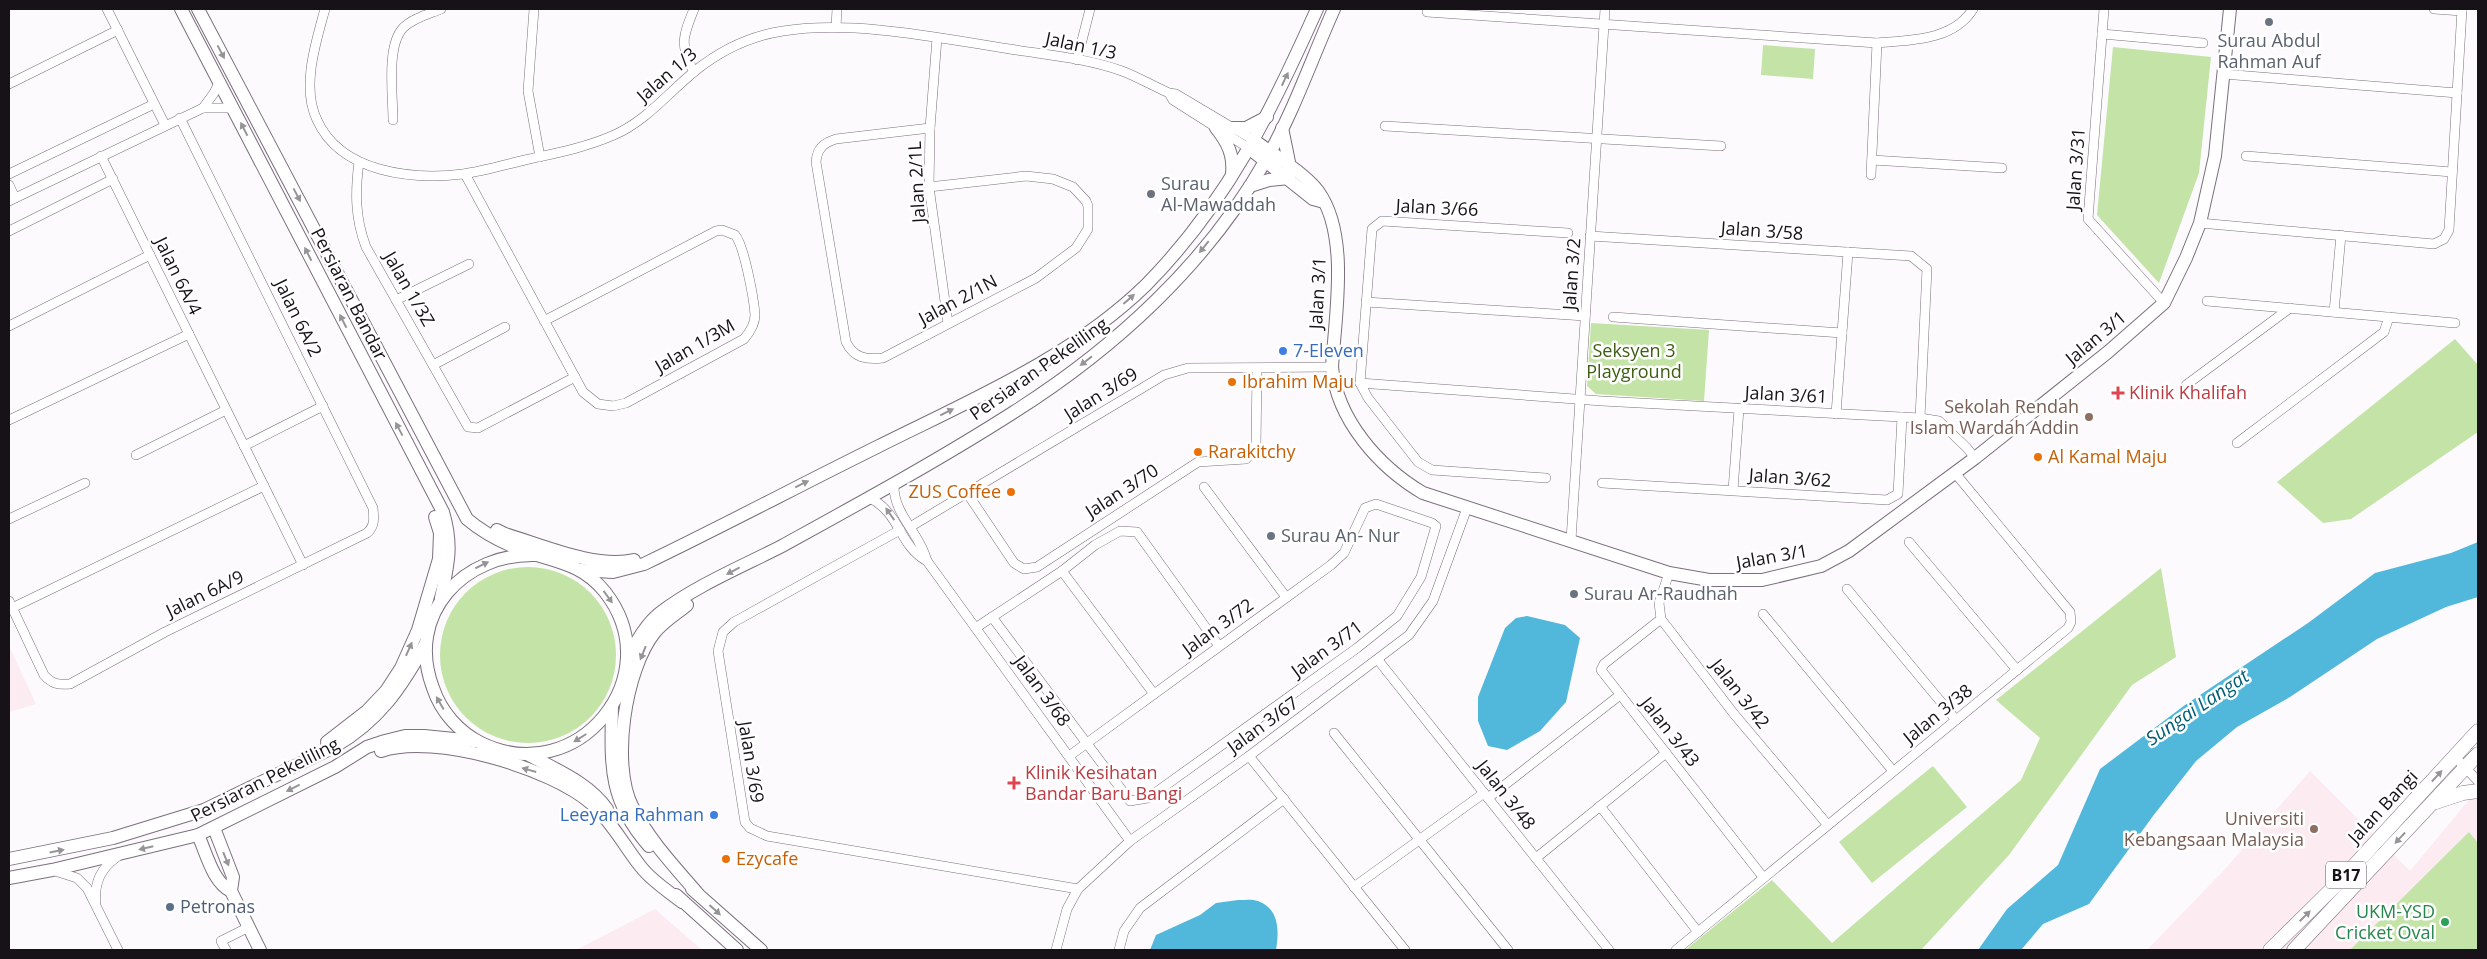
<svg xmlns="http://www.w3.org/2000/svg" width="2487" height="959" viewBox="0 0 2487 959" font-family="'Open Sans',sans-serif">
	<rect width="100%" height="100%" fill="#fdfafd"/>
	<g fill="#fcecf1">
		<path d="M9,646L36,704L9,712Z"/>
		<path d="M2310,771L2410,871L2478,789V950H2147L2225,869Z"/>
		<path d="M655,909L702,950H576Z"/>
	</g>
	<g fill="#c3e3a7">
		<path d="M1763,45L1815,49L1813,79L1761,75Z"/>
		<path d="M2113,47L2211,57L2199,173L2159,283L2097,215Z"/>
		<path d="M1591,323L1709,330L1704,401L1596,394L1587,386Z"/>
		<path d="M2455,339L2478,365V432L2351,519L2323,523L2277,482Z"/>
		<circle cx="528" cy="655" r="88"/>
		<path d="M2161,568L2176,657L2132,685L2009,855L1921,950H1685L1772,880L1832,943L2021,780L2040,738L1996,700Z"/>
		<path d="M1933,766L1967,807L1872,883L1839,842Z"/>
		<path d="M2469,832L2478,843V950H2350Z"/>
	</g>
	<g fill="#51b8db">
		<path d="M2478,542V597L2446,607L2377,639L2290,697L2237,727L2196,761L2153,816L2089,904L2043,924L2021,950H1978L2007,909L2058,865L2100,769L2185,705L2308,623L2375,573L2451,553Z"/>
		<path d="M1527,616L1565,625L1580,638L1566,702L1540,731L1507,750L1488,746L1478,721V697L1505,628L1516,618Z"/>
		<path d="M1238,900C1244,900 1252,899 1258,901C1280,909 1279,932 1276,950H1150L1156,935L1200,915L1216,903Z"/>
	</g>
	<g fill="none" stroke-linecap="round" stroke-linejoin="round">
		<g stroke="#7b707d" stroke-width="10">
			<g id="street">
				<path d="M107,9L165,125"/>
				<path d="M325,9C316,42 301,87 317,120C341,173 412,180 463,174C485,171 507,164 529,159C557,153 587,147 614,135C646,121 668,93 695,71C721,50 750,36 783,31C855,20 939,38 1010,49C1047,55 1086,58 1122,71C1138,77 1153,86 1169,93L1176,94L1255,141"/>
				<path d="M534,9L528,91L540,157"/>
				<path d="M2104,9L2088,219L2164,303"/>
				<path d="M2434,9L2462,11"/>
				<path d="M1427,12L1877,43C1910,40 1953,41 1973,9"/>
				<path d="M836,27L837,9"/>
				<path d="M2102,34L2203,43"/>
				<path d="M937,38L930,128L929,187L948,323"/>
				<path d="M1077,60L1090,9"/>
				<path d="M694,72C679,45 683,36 694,9"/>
				<path d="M2223,74L2457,93"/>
				<path d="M9,84L118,30"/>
				<path d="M1169,93L1173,100L1250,149"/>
				<path d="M203,108L214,93L220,81"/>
				<path d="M393,120C393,96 386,46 403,28C413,18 429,14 441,9"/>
				<path d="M1385,126L1721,146"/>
				<path d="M101,156L303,565"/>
				<path d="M2246,156L2452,172"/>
				<path d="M1872,160L2002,168"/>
				<path d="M359,162C355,192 355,218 366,247L468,427L478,428L575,377"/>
				<path d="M9,174L154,104"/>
				<path d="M465,174L583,392L598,404L613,406L626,403L744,339C750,332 755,324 755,315C754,299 744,245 735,235L722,230L716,231L544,321"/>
				<path d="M1871,175L1877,43"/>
				<path d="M9,185L15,198"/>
				<path d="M929,187L1026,176L1053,179L1073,187L1086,201L1088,206V229L1076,248L1036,278L883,358C866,360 854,358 846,342L816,162C817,149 823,143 836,139L930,128"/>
				<path d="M9,201L203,108H234"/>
				<path d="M2200,223L2434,244L2444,239L2449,230L2462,9"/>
				<path d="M9,231L113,179"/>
				<path d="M1590,236L1911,256L1927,269L1920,418"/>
				<path d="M396,300L469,264"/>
				<path d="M2207,301L2455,323"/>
				<path d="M1366,302L1585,316"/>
				<path d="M2334,312L2341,235"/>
				<path d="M1613,317L1842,333"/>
				<path d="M9,326L150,255"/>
				<path d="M433,365L505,327"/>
				<path d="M1360,383L1602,401L1920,418L1939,421L1967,448L1975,458"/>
				<path d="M1360,383L1372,229L1382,221L1568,233"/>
				<path d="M1360,383L1368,398L1418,462L1432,470L1546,478"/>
				<path d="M2186,385L2290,308"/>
				<path d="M1836,414L1848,252"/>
				<path d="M9,420L189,334"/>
				<path d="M2237,443L2384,332L2389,317"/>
				<path d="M244,446L323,406"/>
				<path d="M136,455L226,410"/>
				<path d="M1602,483L1887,500L1898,494L1902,417"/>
				<path d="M894,485C893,514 920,533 927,561L1130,841"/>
				<path d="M1204,487L1286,597"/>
				<path d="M1733,490L1739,409"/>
				<path d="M967,493L1014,563L1024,569L1037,567L1198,462L1246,459L1256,447L1257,369"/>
				<path d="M870,498C901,514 899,546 927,561"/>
				<path d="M9,519L85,483"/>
				<path d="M910,527L1164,375L1188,368L1332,367"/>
				<path d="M900,530L734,622L723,632L718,651L745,822L750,828L767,836L1078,889"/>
				<path d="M1571,540L1605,9"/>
				<path d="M1909,542L2017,670"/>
				<path d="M1062,571L1154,694"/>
				<path d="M1669,573L1659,603L1661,619L1734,714L1827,824"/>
				<path d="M1847,589L1956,720"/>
				<path d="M9,601L44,675C52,684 58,685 70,684L165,632L367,533C375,526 374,518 373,508L180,118"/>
				<path d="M12,608L264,486"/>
				<path d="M1763,614L1893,771"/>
				<path d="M992,617L1130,801L1148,798L1357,648L1397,616L1421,577L1436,526L1432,523L1376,504L1365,508L1344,553L1331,565L1087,743L1069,756"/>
				<path d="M1661,619L1604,664L1601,670L1763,877"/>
				<path d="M977,627L1062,571L1095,545L1120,531L1137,532L1219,646"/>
				<path d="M1378,660L1609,950"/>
				<path d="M1334,733L1508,950"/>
				<path d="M1249,756L1405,950"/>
				<path d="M2455,757L2478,781"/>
				<path d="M1488,798L1620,695"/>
				<path d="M1600,806L1698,932"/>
				<path d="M1536,858L1666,753"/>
				<path d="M55,871L77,878L87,888L118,950"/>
				<path d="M1354,887L1484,793"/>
				<path d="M96,901C94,882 101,868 117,857"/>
				<path d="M226,950L221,941L249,927"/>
				<path d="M1056,950L1067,909L1078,889L1130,841L1249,756L1409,635L1433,601L1467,508"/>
				<path d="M1119,950L1124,931L1140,908L1284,799"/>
				<path d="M1676,950L2068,628L2071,622L2070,612L1955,473"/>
			</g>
		</g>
		<g stroke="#7b707d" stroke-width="14">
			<g id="secondary">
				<path d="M181,9L443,512C453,546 448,564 441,598"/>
				<path d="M198,9L467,519C488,537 511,547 537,555C564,563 586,568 605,592C671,676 577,790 481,743C459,732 441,712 433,688C405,614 464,552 538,555"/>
				<path d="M1216,128C1228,143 1234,155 1232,175"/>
				<path d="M1232,128H1246L1267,117"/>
				<path d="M1282,128L1290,167"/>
				<path d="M1255,141C1274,155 1304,173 1318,191C1350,235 1335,316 1332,367C1337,420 1379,467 1423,493L1669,573L1709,580H1762L1821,566L1849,551L1975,458L2108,352L2164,303L2186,258L2200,223L2215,156L2230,9"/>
				<path d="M1250,149L1313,199L1324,202"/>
				<path d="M1250,186L1269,180L1289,178"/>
				<path d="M497,530L505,534C542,545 596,569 634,560"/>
				<path d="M581,570L613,572L644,564C723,526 800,485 879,446C971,400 1071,358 1146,285C1227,203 1271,112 1317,9"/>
				<path d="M687,605C676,614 664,621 655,632C625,669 611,764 632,806C648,839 675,867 698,894"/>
				<path d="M628,657C637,641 646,624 660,613C695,586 743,566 782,546C860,503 939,460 1014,412C1115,348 1208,263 1267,158C1294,111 1312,58 1334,9"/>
				<path d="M612,706C611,765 608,800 649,846"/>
				<path d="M327,742L367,711L386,691L401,668L418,630L439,559L440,533L435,517"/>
				<path d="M381,751C435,733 551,768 592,804C612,822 625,847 641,867C652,881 668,891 682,902"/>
				<path d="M527,754C556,770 588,782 607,809"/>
				<path d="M214,828L233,877L231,891L260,950"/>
				<path d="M198,835C206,852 213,883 231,891"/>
				<path d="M9,859L113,838L204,810L334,747C379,721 401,688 426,643"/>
				<path d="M9,878L52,870L198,835L335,767L367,747L385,741L405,736H424L474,741"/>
				<path d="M692,889L761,950"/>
				<path d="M676,895L737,950"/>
			</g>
		</g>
		<g stroke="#7b707d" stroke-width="15">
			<g id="primary">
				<path d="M2436,802L2463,793L2478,791"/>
				<path d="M2270,950L2340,881L2478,731"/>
				<path d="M2294,950L2478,754"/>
			</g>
		</g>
		<use href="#street" stroke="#fff" stroke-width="9"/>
		<use href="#secondary" stroke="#fff" stroke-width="12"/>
		<use href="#primary" stroke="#fff" stroke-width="14"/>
	</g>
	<defs><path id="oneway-solid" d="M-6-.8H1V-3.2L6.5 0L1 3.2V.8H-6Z" transform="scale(1.25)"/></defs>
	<g fill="#969497">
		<use href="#oneway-solid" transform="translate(221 52) rotate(62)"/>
		<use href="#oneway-solid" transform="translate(1285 79) rotate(-65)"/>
		<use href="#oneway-solid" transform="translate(244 129) rotate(-117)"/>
		<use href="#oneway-solid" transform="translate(297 195) rotate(62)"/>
		<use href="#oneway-solid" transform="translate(1204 247) rotate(129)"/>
		<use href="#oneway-solid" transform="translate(308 254) rotate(-117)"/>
		<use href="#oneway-solid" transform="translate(1129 299) rotate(-41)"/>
		<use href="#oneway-solid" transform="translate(343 321) rotate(-117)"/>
		<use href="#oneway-solid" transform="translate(1086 361) rotate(142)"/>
		<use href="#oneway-solid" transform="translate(947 412) rotate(-26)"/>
		<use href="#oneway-solid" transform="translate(399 429) rotate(-118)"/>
		<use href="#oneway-solid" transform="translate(802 484) rotate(-26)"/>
		<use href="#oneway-solid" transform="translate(890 514) rotate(-125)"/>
		<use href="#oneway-solid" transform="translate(482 565) rotate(-26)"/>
		<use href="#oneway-solid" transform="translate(733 571) rotate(152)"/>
		<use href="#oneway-solid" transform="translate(608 597) rotate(54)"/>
		<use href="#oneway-solid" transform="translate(409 649) rotate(-66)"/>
		<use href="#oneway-solid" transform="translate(643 653) rotate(112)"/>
		<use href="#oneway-solid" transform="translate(440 703) rotate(-120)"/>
		<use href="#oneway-solid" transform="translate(580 738) rotate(148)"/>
		<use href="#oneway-solid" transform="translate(529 770) rotate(-164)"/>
		<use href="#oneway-solid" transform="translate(2437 776) rotate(-47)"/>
		<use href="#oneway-solid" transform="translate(293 788) rotate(153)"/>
		<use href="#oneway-solid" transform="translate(2400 838) rotate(133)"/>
		<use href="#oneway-solid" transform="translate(146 848) rotate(167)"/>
		<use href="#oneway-solid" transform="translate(57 851) rotate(-11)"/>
		<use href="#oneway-solid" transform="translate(226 859) rotate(68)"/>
		<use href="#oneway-solid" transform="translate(715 910) rotate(42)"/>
		<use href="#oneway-solid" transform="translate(2305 916) rotate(-45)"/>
	</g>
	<g fill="#6b7280" stroke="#fff" stroke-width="2">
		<circle cx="2269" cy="22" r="5"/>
		<circle cx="1151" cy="194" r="5"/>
		<circle cx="1271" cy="536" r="5"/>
		<circle cx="1574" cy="594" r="5"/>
	</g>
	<g fill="#3f7fe0" stroke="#fff" stroke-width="2">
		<circle cx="1283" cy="351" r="5"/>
		<circle cx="714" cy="815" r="5"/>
	</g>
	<g fill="#e8710a" stroke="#fff" stroke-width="2">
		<circle cx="1232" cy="382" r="5"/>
		<circle cx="1198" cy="452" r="5"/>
		<circle cx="2038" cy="457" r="5"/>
		<circle cx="1011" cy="492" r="5"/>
		<circle cx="726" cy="859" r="5"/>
	</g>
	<g fill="#e0444e" stroke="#fff" stroke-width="2">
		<path d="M2115.5 385.5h5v5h5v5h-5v5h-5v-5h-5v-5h5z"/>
		<path d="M1011.5 775.5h5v5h5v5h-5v5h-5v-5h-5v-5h5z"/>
	</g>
	<g fill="#8d6e63" stroke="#fff" stroke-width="2">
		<circle cx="2089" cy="417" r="5"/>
		<circle cx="2314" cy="829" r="5"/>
	</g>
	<circle fill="#5c6f8a" stroke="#fff" stroke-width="2" cx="170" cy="907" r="5"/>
	<circle fill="#2e9e5b" stroke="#fff" stroke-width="2" cx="2445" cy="922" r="5"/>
	<g text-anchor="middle" stroke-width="5" stroke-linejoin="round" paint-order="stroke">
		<rect fill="#fff" stroke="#5c595d" stroke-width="1" x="2326" y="861.5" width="40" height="27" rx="4"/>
		<g font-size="16" font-weight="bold" fill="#161217">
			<text x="2346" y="881">B17</text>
		</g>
		<g font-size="18" fill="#5b616d" stroke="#fff" text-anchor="start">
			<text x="2269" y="47" text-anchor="middle">Surau Abdul<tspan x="2269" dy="21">Rahman Auf</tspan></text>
			<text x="1161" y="190">Surau<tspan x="1161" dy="21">Al-Mawaddah</tspan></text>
			<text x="1281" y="542">Surau An- Nur</text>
			<text x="1584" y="600">Surau Ar-Raudhah</text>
		</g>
		<g font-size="18" fill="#161217" stroke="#fff">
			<text transform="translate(1081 46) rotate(12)" y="6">Jalan 1/3</text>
			<text transform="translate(667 75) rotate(-41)" y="6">Jalan 1/3</text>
			<text transform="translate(2076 169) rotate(-86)" y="6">Jalan 3/31</text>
			<text transform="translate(917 182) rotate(-93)" y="6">Jalan 2/1L</text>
			<text transform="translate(1437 208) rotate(3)" y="6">Jalan 3/66</text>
			<text transform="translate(1762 231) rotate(4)" y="6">Jalan 3/58</text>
			<text transform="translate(1572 274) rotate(-86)" y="6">Jalan 3/2</text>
			<text transform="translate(178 276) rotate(64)" y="6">Jalan 6A/4</text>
			<text transform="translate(409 289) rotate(60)" y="6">Jalan 1/3Z</text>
			<text transform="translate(1318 293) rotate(-87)" y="6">Jalan 3/1</text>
			<text transform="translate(349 294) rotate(63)" y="6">Persiaran Bandar</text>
			<text transform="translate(958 300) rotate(-28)" y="6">Jalan 2/1N</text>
			<text transform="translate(298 318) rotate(64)" y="6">Jalan 6A/2</text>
			<text transform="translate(2096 338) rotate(-40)" y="6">Jalan 3/1</text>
			<text transform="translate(695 346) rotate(-30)" y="6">Jalan 1/3M</text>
			<text transform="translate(1039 369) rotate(-35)" y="6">Persiaran Pekeliling</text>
			<text transform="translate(1101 394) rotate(-32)" y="6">Jalan 3/69</text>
			<text transform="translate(1786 395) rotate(3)" y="6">Jalan 3/61</text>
			<text transform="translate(1790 478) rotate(4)" y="6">Jalan 3/62</text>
			<text transform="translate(1122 491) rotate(-33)" y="6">Jalan 3/70</text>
			<text transform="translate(1772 557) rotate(-10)" y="6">Jalan 3/1</text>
			<text transform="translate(205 594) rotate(-26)" y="6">Jalan 6A/9</text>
			<text transform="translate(1218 627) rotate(-36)" y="6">Jalan 3/72</text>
			<text transform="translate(1327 649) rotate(-36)" y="6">Jalan 3/71</text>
			<text transform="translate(1042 691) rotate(54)" y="6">Jalan 3/68</text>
			<text transform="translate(1740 694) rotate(52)" y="6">Jalan 3/42</text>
			<text transform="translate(1938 714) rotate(-39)" y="6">Jalan 3/38</text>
			<text transform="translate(1263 725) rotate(-36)" y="6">Jalan 3/67</text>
			<text transform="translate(1670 732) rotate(52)" y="6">Jalan 3/43</text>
			<text transform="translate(751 762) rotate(81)" y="6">Jalan 3/69</text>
			<text transform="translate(265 780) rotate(-27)" y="6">Persiaran Pekeliling</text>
			<text transform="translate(1506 795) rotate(52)" y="6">Jalan 3/48</text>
			<text transform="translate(2383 807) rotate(-47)" y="6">Jalan Bangi</text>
		</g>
		<g font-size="18" fill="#366cbe" stroke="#fff" text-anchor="start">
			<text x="1293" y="357">7-Eleven</text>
			<text x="704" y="821" text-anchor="end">Leeyana Rahman</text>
		</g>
		<g font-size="18" fill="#3c5e10" stroke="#fff">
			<text x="1634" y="357">Seksyen 3<tspan x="1634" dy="21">Playground</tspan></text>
		</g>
		<g font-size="18" fill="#c56008" stroke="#fff" text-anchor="start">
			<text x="1242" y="388">Ibrahim Maju</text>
			<text x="1208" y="458">Rarakitchy</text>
			<text x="2048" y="463">Al Kamal Maju</text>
			<text x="1001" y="498" text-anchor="end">ZUS Coffee</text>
			<text x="736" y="865">Ezycafe</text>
		</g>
		<g font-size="18" fill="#be3a42" stroke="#fff" text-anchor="start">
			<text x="2129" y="399">Klinik Khalifah</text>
			<text x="1025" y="779">Klinik Kesihatan<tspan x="1025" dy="21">Bandar Baru Bangi</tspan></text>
		</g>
		<g font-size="18" fill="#785e54" stroke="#fff" text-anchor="end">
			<text x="2079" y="413">Sekolah Rendah<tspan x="2079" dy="21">Islam Wardah Addin</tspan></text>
			<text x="2304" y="825">Universiti<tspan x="2304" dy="21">Kebangsaan Malaysia</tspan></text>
		</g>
		<g font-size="18" fill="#4e5e75" stroke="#fff" text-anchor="start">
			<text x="180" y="913">Petronas</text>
		</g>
		<g font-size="18" fill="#27864d" stroke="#fff" text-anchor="end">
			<text x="2435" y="918">UKM-YSD<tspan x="2435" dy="21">Cricket Oval</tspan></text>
		</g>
		<g font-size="19" font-style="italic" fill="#005c74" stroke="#fff">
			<text transform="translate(2197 707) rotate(-34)" y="7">Sungai Langat</text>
		</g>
	</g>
	<rect width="2487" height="959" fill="none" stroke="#161217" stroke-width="20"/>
</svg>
